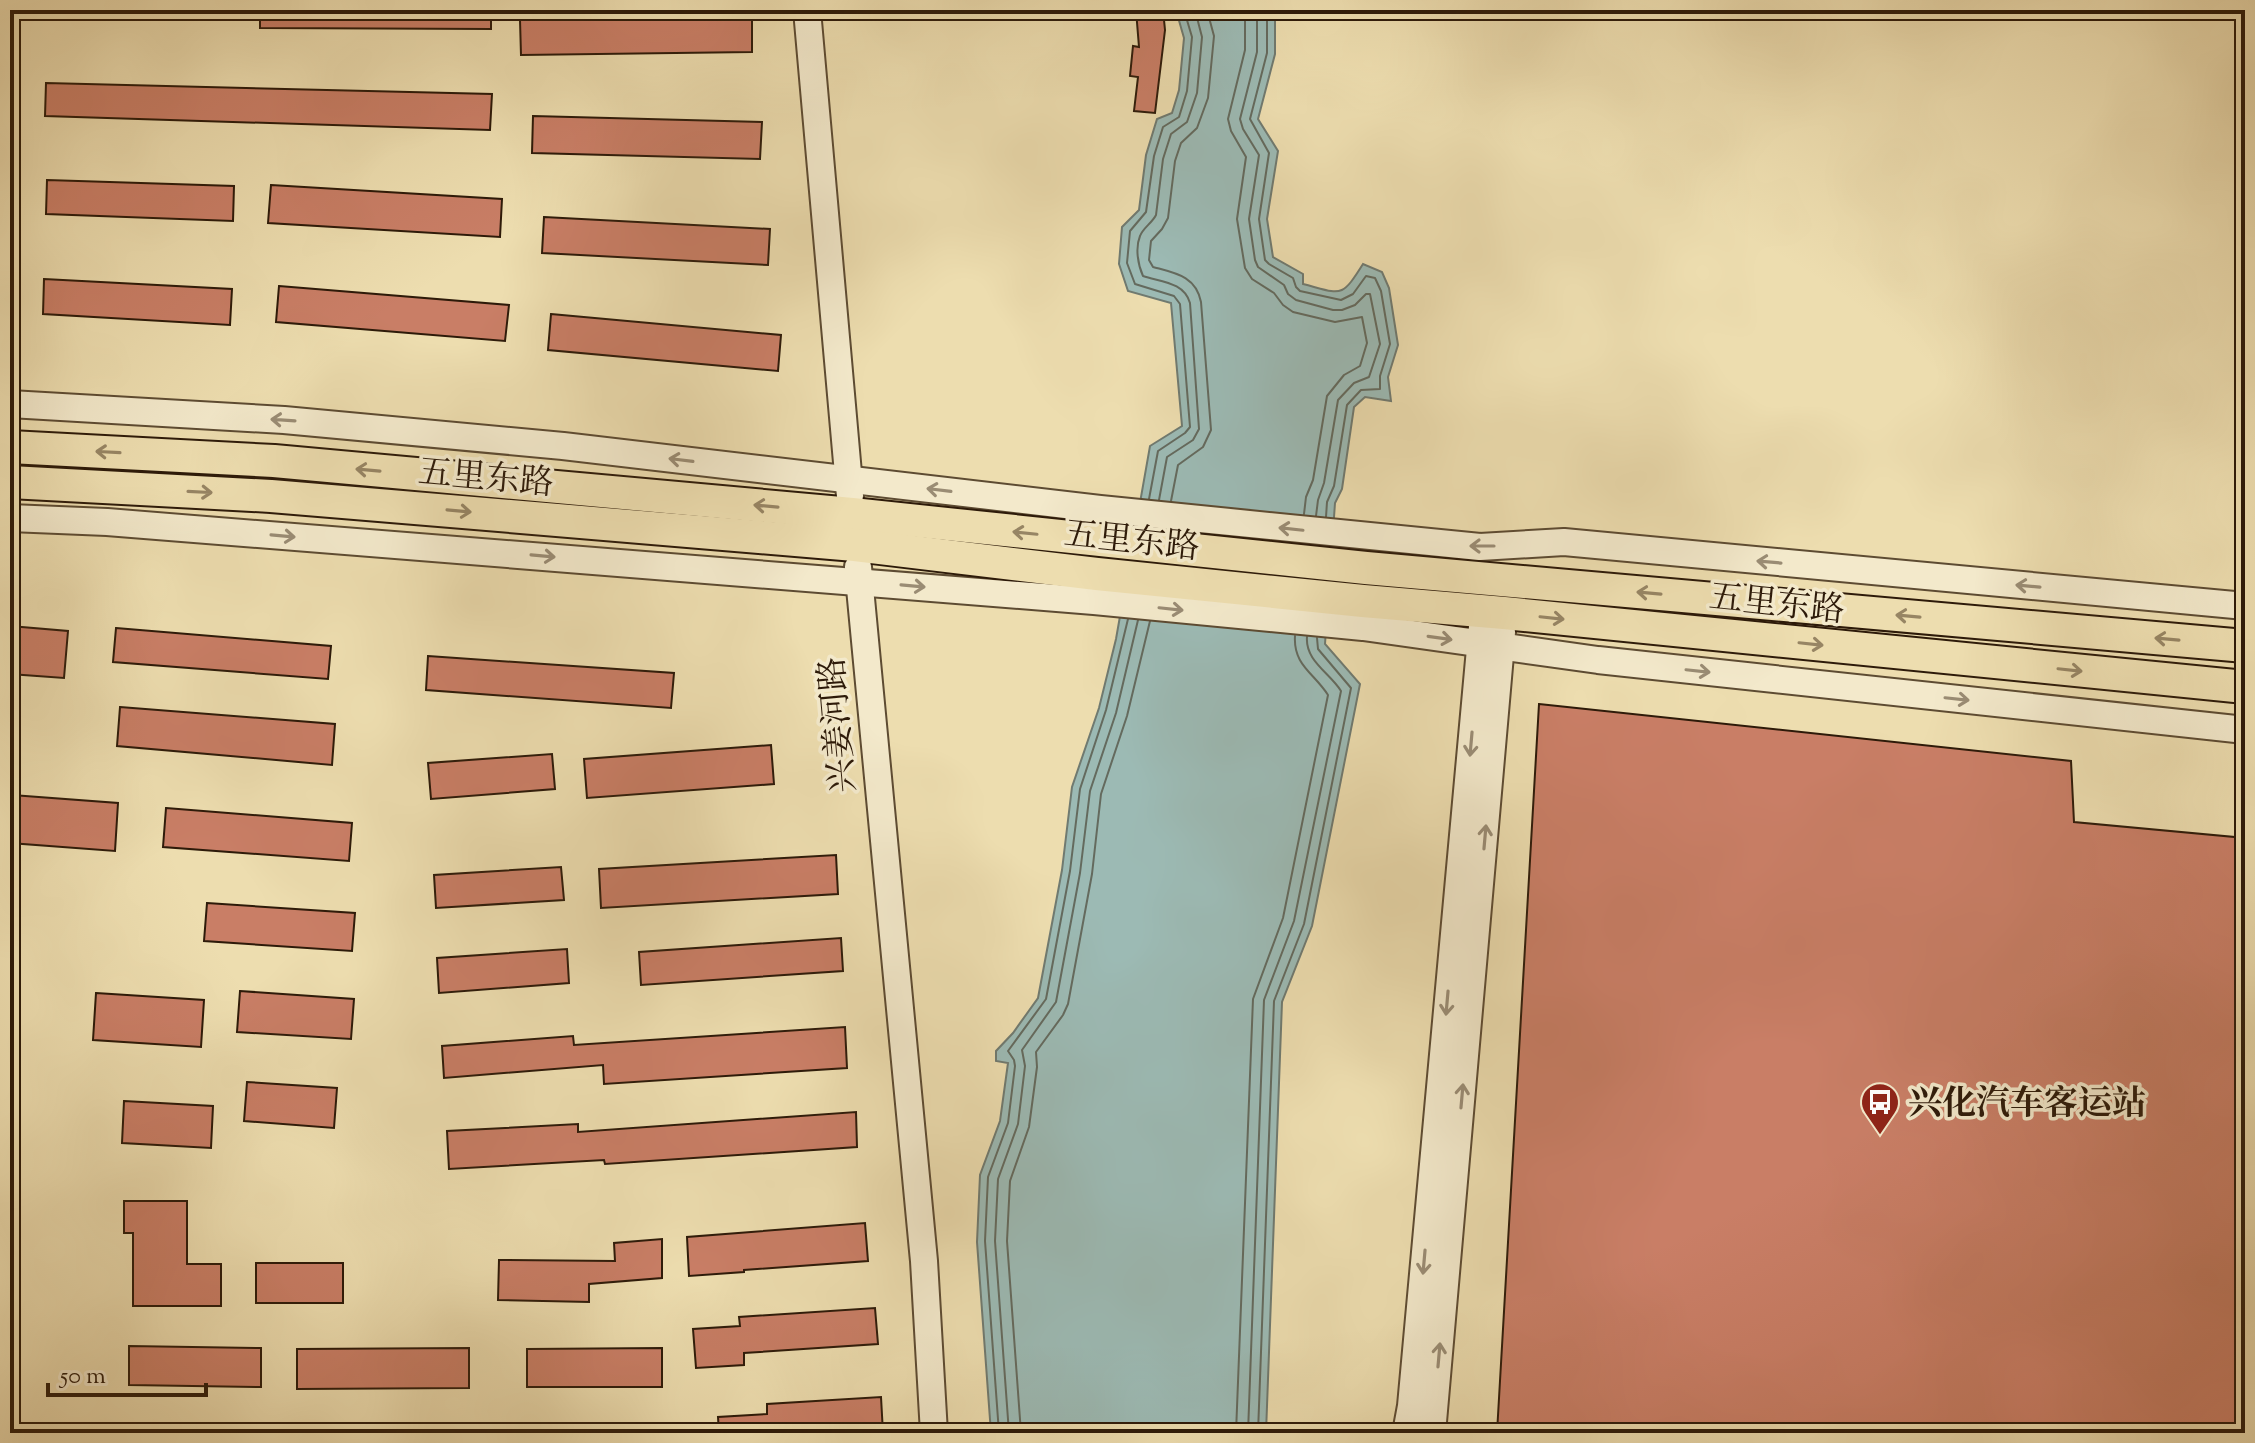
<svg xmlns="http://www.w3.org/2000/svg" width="2255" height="1443" viewBox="0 0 2255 1443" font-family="'Sorts Mill Goudy','Noto Serif SC',serif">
	<rect width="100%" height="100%" fill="#edddaf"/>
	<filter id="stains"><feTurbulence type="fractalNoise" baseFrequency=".0025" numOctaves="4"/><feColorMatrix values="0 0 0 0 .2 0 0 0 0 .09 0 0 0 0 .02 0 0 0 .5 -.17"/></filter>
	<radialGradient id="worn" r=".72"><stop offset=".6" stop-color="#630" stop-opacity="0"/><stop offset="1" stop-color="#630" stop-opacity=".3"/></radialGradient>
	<path fill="#9cbab4" stroke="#707a70" stroke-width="2" d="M1176,10H1275V54L1258,119L1278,151L1267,219L1273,257L1303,274V284C1342,294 1341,299 1363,264L1382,272L1389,288L1398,345L1388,377L1391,401L1365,397L1354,407L1342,489L1335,503L1325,644L1360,684L1312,926L1282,1002L1266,1433H991L977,1242L980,1175L1000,1121L1008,1063L996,1061V1051L1013,1033L1038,998L1062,870L1072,787L1099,708L1116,639L1150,446L1182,426L1171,303L1128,291L1119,264L1122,227L1139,210L1146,155L1157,119L1172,113L1179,90L1184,38Z"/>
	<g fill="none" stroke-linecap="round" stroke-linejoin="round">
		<g stroke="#646a5e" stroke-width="2">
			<path d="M1245,10V50L1228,119L1231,131L1246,157L1237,219L1245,268L1252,279L1274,293L1283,305L1293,312L1335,322L1362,317L1367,343L1360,366L1344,375L1327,396L1313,480L1306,497L1304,514"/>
			<path d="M1257,10V52L1240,119L1243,129L1259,155L1249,219L1255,260L1258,267L1284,285L1288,294L1296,300L1333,310H1342L1355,305L1366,294H1370L1380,344L1369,377L1354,383L1338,400L1324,483L1318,500L1316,516"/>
			<path d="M1267,10V53L1250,119L1269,153L1259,219L1265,260L1269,264L1293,278L1296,287L1300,291L1341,300L1353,294L1366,276L1375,278L1381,291L1390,344L1380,376V389L1361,390L1347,405L1334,486L1327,502L1326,517"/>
			<path d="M1149,499L1158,451L1185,433L1190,427L1180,304L1174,296L1135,284L1127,263L1130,231L1146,212L1154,156L1163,127L1179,117L1187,91L1192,37L1184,10"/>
			<path d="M1159,500L1167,457L1193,440L1199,429L1190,303C1184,282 1161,282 1143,276C1138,265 1135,248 1140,236C1143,228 1152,223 1156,215L1163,159L1171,134L1187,122L1197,93L1202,37L1195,10"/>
			<path d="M1171,501L1178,465L1203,447L1211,430L1201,302C1196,276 1175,273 1153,267L1149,260L1151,241L1162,229L1168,218L1175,161L1181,143L1197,128L1208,98L1214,36L1207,10"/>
			<path d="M999,1433L985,1241L988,1177L1008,1123L1015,1066L1014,1060L1008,1051L1046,999L1070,871L1080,789L1106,710L1128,619"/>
			<path d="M1009,1433L995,1241L998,1179L1018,1124L1025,1066L1022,1050L1056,1002L1080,873L1090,791L1116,713L1138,620"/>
			<path d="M1021,1433L1007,1241L1010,1181L1029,1127L1037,1067L1036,1052L1063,1015L1068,1004L1092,874L1101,794L1127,716L1150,621"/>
			<path d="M1236,1433L1253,999L1283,918L1328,695C1314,673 1293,665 1295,636"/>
			<path d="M1248,1433L1264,1000L1294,921L1341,691C1330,673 1305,661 1307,637"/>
			<path d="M1258,1433L1274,1001L1304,924L1351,688L1318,649L1317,638"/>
		</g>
	</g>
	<g fill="#c97e66" stroke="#2d1a09" stroke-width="2">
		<path d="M260,10H491V29L260,28Z"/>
		<path d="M1136,10H1163L1165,30L1155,113L1134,111L1138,77L1130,76L1133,46L1139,47Z"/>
		<path d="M752,17V52L521,55L520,20Z"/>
		<path d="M46,83L492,94L490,130L45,116Z"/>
		<path d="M533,116L762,122L760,159L532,153Z"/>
		<path d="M47,180L234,186L233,221L46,214Z"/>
		<path d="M271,185L502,199L500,237L268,223Z"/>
		<path d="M544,217L770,229L768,265L542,253Z"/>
		<path d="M44,279L232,289L230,325L43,314Z"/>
		<path d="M279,286L509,305L505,341L276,322Z"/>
		<path d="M551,314L781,335L778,371L548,350Z"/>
		<path d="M10,626L68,631L64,678L10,674Z"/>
		<path d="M116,628L331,646L328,679L113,662Z"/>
		<path d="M428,656L674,673L671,708L426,690Z"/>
		<path d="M1539,704L2071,761L2074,822L2245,838V1433H1497Z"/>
		<path d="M120,707L335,724L332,765L117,746Z"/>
		<path d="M771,745L774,784L587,798L584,759Z"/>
		<path d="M552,754L555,789L431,799L428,763Z"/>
		<path d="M12,795L118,803L115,851L10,843Z"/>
		<path d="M166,808L352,823L349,861L163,847Z"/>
		<path d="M836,855L838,894L601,908L599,869Z"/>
		<path d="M561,867L564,900L436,908L434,875Z"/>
		<path d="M207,903L355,913L352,951L204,941Z"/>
		<path d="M841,938L843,971L641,985L639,952Z"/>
		<path d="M567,949L569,983L439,993L437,958Z"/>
		<path d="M240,991L354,999L351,1039L237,1032Z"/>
		<path d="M96,993L204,1000L201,1047L93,1040Z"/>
		<path d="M845,1027L847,1068L604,1084L603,1065L444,1078L442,1046L573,1036L574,1045Z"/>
		<path d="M247,1082L337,1088L334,1128L244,1121Z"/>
		<path d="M124,1101L213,1106L211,1148L122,1143Z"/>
		<path d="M856,1112L857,1147L605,1164L604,1160L449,1169L447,1131L578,1124V1132Z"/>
		<path d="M124,1201H187V1264H221V1306H133V1233H124Z"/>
		<path d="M865,1223L868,1261L744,1270V1272L689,1276L687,1237Z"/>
		<path d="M662,1239V1278L589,1284V1302L498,1300L499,1260L615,1261L614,1243Z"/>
		<rect x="256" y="1263" width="87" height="40"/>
		<path d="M875,1308L878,1344L744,1353V1365L696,1368L693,1329L740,1326L739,1317Z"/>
		<path d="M129,1346L261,1348V1387L129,1385Z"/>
		<path d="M469,1348V1388L297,1389V1349Z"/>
		<path d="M662,1348V1387H527V1349Z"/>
		<path d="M881,1397L883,1433H719L718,1417L767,1414V1404Z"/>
	</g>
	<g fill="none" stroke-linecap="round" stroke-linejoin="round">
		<g stroke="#5d4b32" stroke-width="30">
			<g id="minor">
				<path d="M807,10L850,496"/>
				<path d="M10,404L284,420L563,446L1100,509L1480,547L1564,542L2245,606"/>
				<path d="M10,518L107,522L1094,601L1363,627L1598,660L2245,730"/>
				<path d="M858,567L924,1261L934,1433"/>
				<path d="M1406,1433L1411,1406L1482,627"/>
				<path d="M1432,1433L1502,632"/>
			</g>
		</g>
		<g stroke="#2d1a09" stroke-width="36">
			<g id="major">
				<path d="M10,447L274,461L852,514L1366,568L2245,646"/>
				<path d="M10,482L271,496L855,545L1097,574L1363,601L1504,613L2245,687"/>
			</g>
		</g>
		<use href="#minor" stroke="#f3e9cb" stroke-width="26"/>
		<use href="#major" stroke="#edddaf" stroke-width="32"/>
	</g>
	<defs><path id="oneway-shaft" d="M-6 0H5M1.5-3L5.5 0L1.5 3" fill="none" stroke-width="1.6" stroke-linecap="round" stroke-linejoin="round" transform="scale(2)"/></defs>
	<g stroke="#9a8c74">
		<use href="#oneway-shaft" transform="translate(283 420) rotate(-176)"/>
		<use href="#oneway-shaft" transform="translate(681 460) rotate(-173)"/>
		<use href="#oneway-shaft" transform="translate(939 490) rotate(-173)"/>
		<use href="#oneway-shaft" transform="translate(1291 529) rotate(-174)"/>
		<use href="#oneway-shaft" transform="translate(283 536) rotate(5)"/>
		<use href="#oneway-shaft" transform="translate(1482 546) rotate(-180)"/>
		<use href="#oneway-shaft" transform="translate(543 556) rotate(5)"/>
		<use href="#oneway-shaft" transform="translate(1769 562) rotate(-175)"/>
		<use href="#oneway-shaft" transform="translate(913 586) rotate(5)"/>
		<use href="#oneway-shaft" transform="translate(2028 586) rotate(-175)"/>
		<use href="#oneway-shaft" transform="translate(1171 609) rotate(6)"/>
		<use href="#oneway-shaft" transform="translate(1440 638) rotate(8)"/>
		<use href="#oneway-shaft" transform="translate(1698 671) rotate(6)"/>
		<use href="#oneway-shaft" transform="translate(1957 699) rotate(6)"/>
		<use href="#oneway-shaft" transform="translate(1471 744) rotate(95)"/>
		<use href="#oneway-shaft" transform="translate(1485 837) rotate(-85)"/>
		<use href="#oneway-shaft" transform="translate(1447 1003) rotate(95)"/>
		<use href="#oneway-shaft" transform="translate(1462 1096) rotate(-85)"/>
		<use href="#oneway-shaft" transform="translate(1424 1262) rotate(95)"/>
		<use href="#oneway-shaft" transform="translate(1439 1355) rotate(-85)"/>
	</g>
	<g stroke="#978564">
		<use href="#oneway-shaft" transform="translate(108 452) rotate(-177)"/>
		<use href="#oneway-shaft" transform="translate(368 470) rotate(-175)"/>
		<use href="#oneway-shaft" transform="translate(200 492) rotate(3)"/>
		<use href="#oneway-shaft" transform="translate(766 506) rotate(-175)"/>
		<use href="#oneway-shaft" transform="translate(459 511) rotate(5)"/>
		<use href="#oneway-shaft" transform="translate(1025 533) rotate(-174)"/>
		<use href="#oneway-shaft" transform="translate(1649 593) rotate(-175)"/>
		<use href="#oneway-shaft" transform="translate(1908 616) rotate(-175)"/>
		<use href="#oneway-shaft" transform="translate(1552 618) rotate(6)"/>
		<use href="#oneway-shaft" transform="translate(2167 639) rotate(-175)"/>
		<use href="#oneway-shaft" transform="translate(1811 644) rotate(6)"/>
		<use href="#oneway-shaft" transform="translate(2070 670) rotate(6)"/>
	</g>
	<defs>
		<g id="bus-pin" transform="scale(2)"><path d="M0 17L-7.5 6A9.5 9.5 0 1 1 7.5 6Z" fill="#8f2418" stroke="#f3e9cb"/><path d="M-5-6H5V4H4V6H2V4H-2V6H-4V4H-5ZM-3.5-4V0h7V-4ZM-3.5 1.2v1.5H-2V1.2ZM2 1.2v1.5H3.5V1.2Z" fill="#fff"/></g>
	</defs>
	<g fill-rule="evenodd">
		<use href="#bus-pin" x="1880" y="1102"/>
	</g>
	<g text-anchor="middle" stroke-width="7" stroke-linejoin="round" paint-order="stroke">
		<g font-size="34" fill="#2d1a09" stroke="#f3e9cb">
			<text transform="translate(486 476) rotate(5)" y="12">五里东路</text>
			<text transform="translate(1132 539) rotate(6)" y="12">五里东路</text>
			<text transform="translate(1777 602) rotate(6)" y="12">五里东路</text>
			<text transform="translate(836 725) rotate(-95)" y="12">兴姜河路</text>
		</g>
		<g font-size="34" font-weight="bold" fill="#2d1a09" stroke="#f3e9cb" text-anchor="start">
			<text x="1908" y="1114">兴化汽车客运站</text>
		</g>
	</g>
	<rect width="2255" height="1443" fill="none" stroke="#edddaf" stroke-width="40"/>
	<rect x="12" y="12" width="2231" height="1419" fill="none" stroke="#2d1a09" stroke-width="4"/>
	<rect x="20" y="20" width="2215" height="1403" fill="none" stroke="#2d1a09" stroke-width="2"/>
	<path d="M48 1383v12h158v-12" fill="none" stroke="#2d1a09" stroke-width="4"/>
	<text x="60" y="1383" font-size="24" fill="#2d1a09" stroke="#f3e9cb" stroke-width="6" paint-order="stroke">50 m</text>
	<rect width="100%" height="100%" filter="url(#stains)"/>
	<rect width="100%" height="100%" fill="url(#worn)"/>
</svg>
